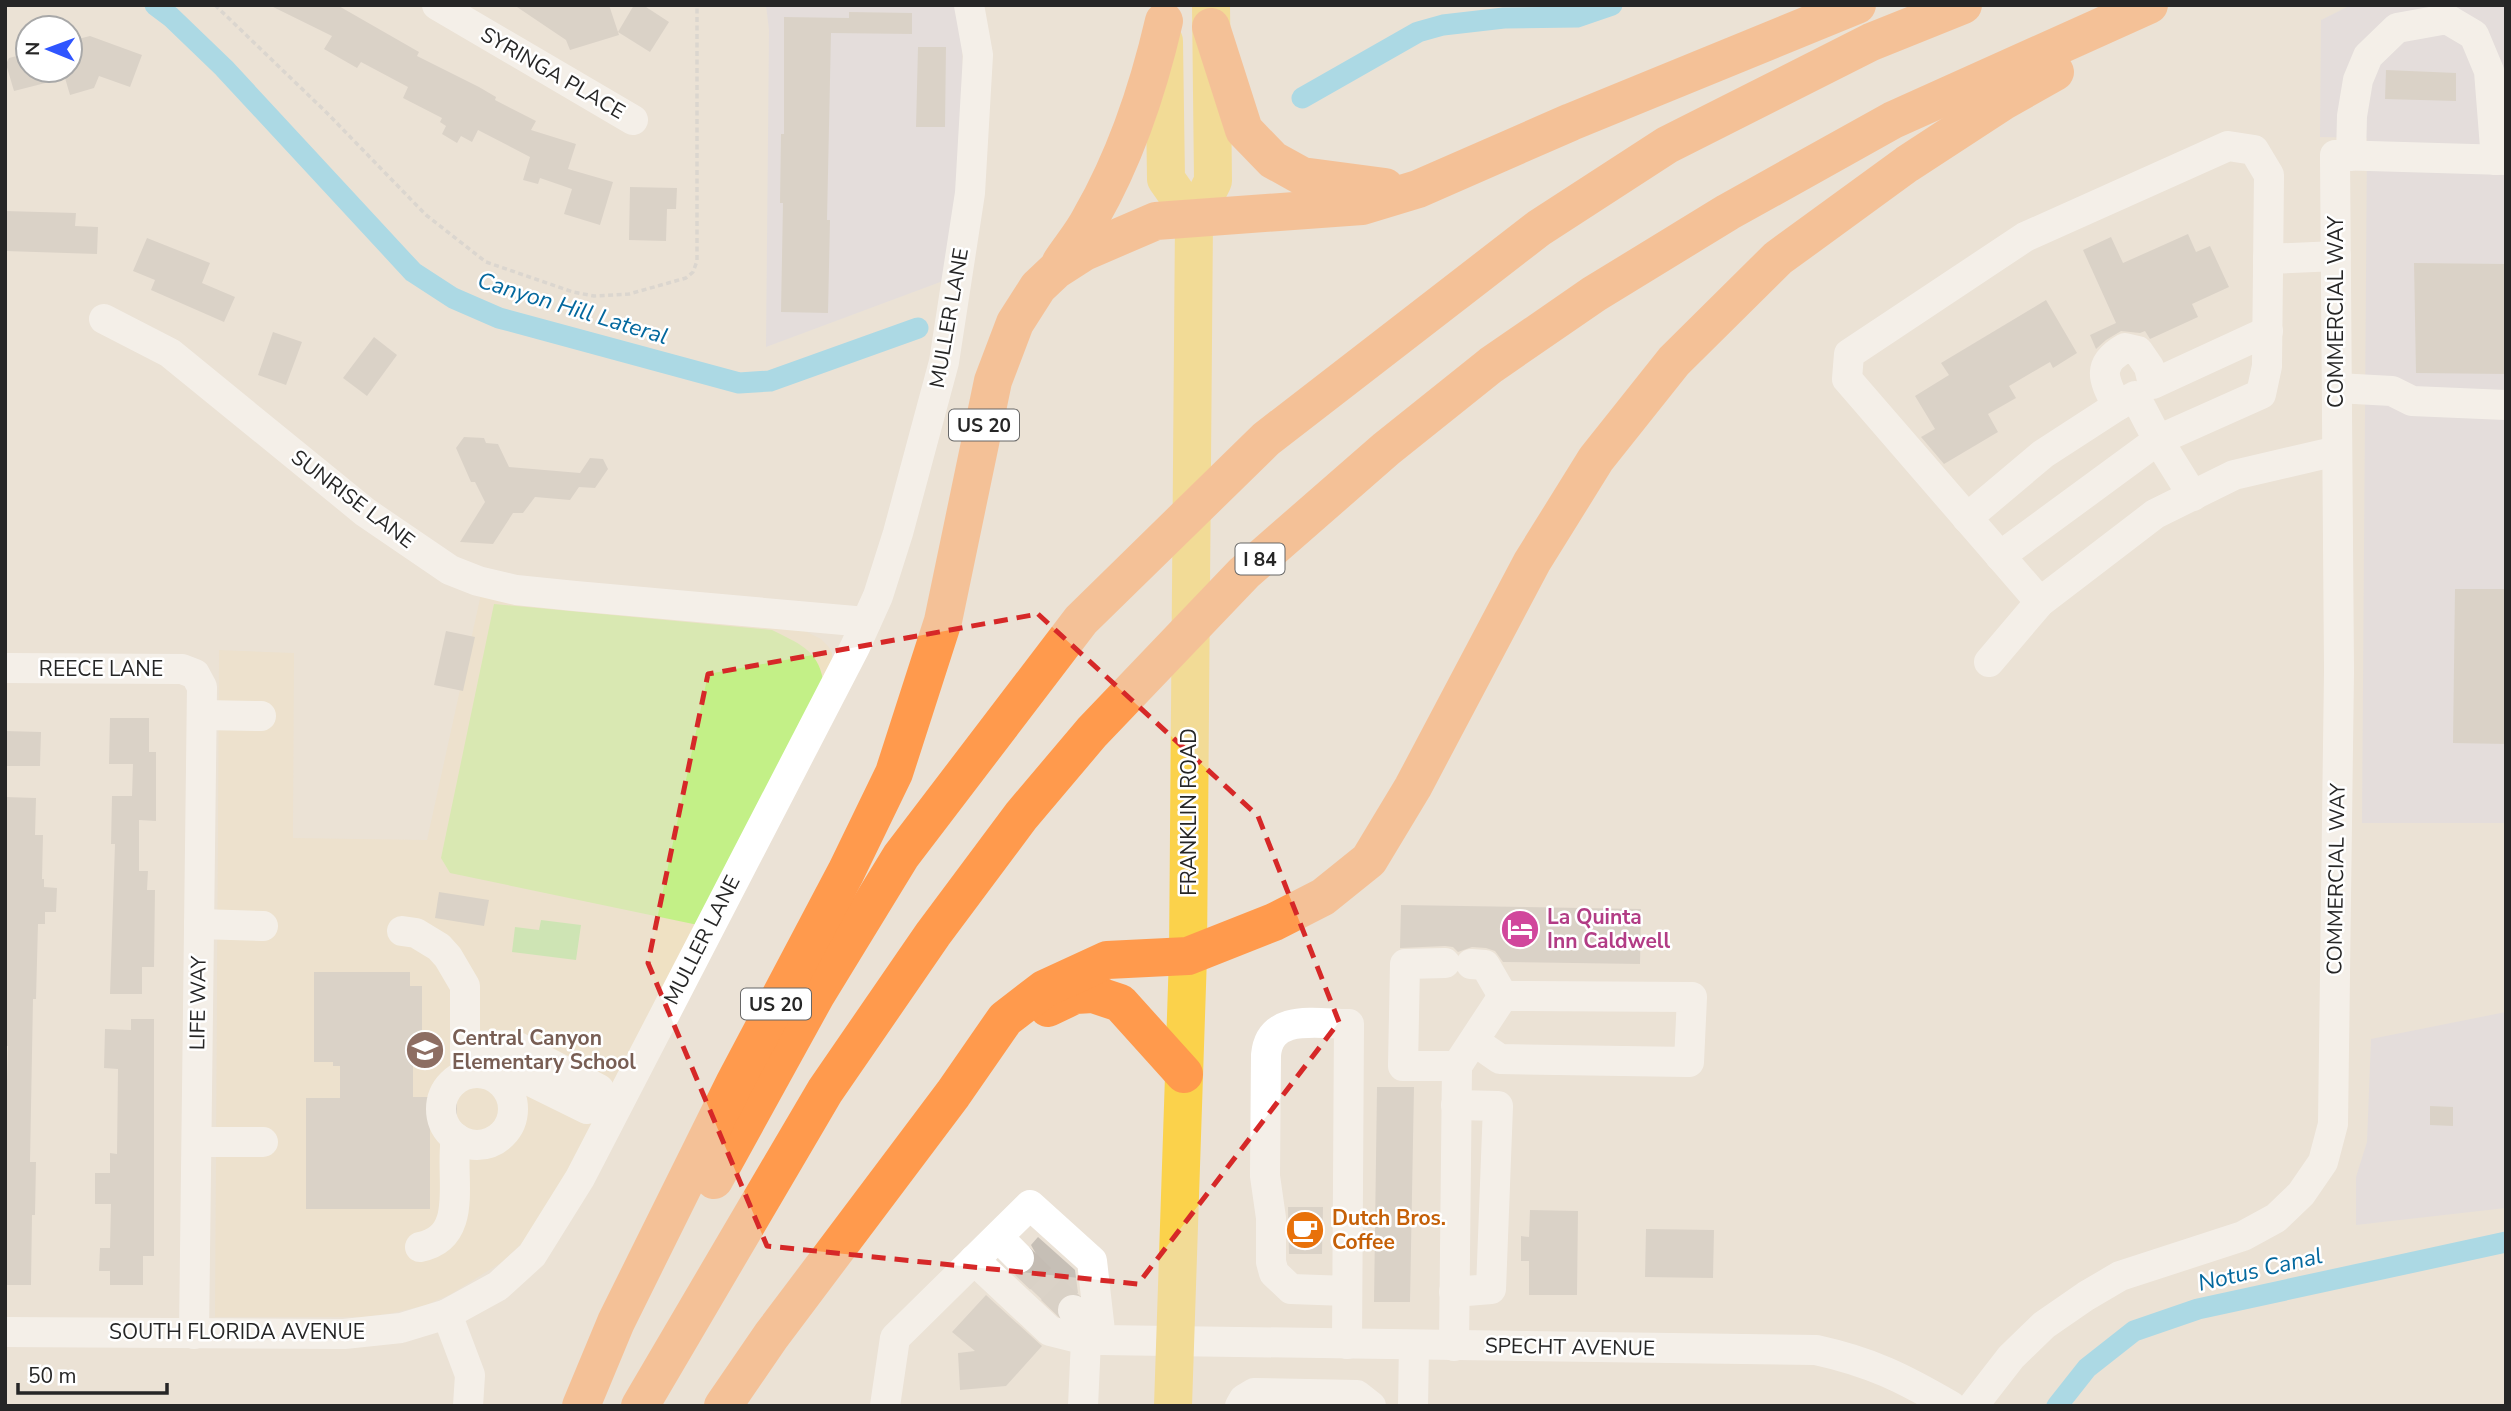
<svg xmlns="http://www.w3.org/2000/svg" width="2511" height="1411" viewBox="0 0 2511 1411" font-family="'Nunito Sans',sans-serif">
	<rect width="100%" height="100%" fill="#ebe2d6"/>
	<g fill="#dbd8e2">
		<path d="M766,5H956L961,24L963,71L957,202L943,281L766,347L769,30Z"/>
		<path d="M2351,5H2506V823H2362L2367,138L2320,137L2321,20Z"/>
		<path d="M2506,1012V1208L2356,1225V1177L2367,1142L2371,1039Z"/>
	</g>
	<path fill="#efe1c3" d="M481,594L805,631L821,639L828,646L832,653V661L569,1175L526,1239L502,1262L451,1294L426,1305L393,1313L364,1317H215L219,650L294,653L293,838L427,840Z"/>
	<path fill="#abe78d" d="M541,920L581,925L576,960L512,952L515,927L539,930Z"/>
	<path fill="#c3f087" d="M494,604L772,630C797,643 818,649 823,680L698,925L450,873L441,858Z"/>
	<g fill="none" stroke-linecap="round" stroke-linejoin="round">
		<g stroke="#5fcef7" stroke-width="21">
			<path d="M155,5L171,17L224,68L413,272L453,298L499,318L739,383L770,381L918,328"/>
			<path d="M1302,98L1418,32L1443,25L1504,18L1577,17L1612,5"/>
			<path d="M2057,1406L2087,1368L2134,1331L2198,1309L2506,1242"/>
		</g>
	</g>
	<g fill="#c6bfb6">
		<path d="M269,5H337L419,52L417,56L479,87L496,97L495,100L536,121L531,130L576,144L568,169L613,182L600,225L564,214L572,189L540,178L538,184L523,180L530,157L478,130L472,142L461,136L457,143L442,134L446,126L440,122L442,118L403,98L408,87L361,62L357,68L324,49L332,36Z"/>
		<path d="M514,5H609L619,35L570,50L566,40Z"/>
		<path d="M634,5H643L669,22L650,52L618,32Z"/>
		<path d="M849,12L912,13V34L831,33L827,220H830L828,313L781,312L783,203H780L781,134H784V17L849,18Z"/>
		<path d="M90,36L142,55L130,87L99,76L94,88L70,95L65,78L14,91L6,64L9,58L28,53V70H70V41Z"/>
		<path d="M918,47H946L945,127H916Z"/>
		<path d="M2386,70L2456,73V101L2385,99Z"/>
		<path d="M630,187L677,188L676,209H667L666,241L629,240Z"/>
		<path d="M5,211L76,213L75,226L98,227L97,254L5,251Z"/>
		<path d="M2188,234L2196,252L2210,246L2229,287L2192,304L2198,317L2150,339L2145,331L2140,333L2121,331L2106,340L2096,349L2090,335L2116,323L2083,250L2111,237L2123,263Z"/>
		<path d="M147,238L210,263L202,283L235,297L224,322L151,290L155,280L133,271Z"/>
		<path d="M2414,263L2506,264V374L2416,373Z"/>
		<path d="M2046,300L2077,353L2053,368L2050,362L2009,386L2016,398L1988,414L1998,432L1944,464L1921,437L1935,429L1915,396L1949,375L1941,363Z"/>
		<path d="M273,332L302,342L286,385L258,375Z"/>
		<path d="M374,337L397,355L367,396L343,378Z"/>
		<path d="M464,437L484,438L486,443L498,444L509,467L580,473L590,458L603,459L608,469L595,488L579,487L570,500L535,497L523,513H513L493,544L460,542L485,502L475,482H471L456,448Z"/>
		<path d="M2455,589H2506V744L2453,743Z"/>
		<path d="M446,631L475,637L463,691L434,685Z"/>
		<path d="M110,718H149V752H156V821L139,820V871H148L147,890H155L154,967H142V994H110L115,844H111L112,796H132L133,764H109Z"/>
		<path d="M5,731L41,732L40,766H5Z"/>
		<path d="M5,797L36,798L35,835H43L42,879H44V887L57,888L56,912H45V924H38L36,999H33L30,1162H36L35,1215H32L31,1285H5V1080H7L8,1046H5Z"/>
		<path d="M439,892L489,900L484,926L435,918Z"/>
		<path d="M1401,905L1641,909L1640,964L1503,962L1495,951L1486,948L1472,947L1458,952L1453,947L1445,946L1400,948Z"/>
		<path d="M314,972H410V986H422V1043H420V1057H413V1097H457V1121H430V1209H306V1098H340V1066H333V1062H314Z"/>
		<path d="M131,1019H154V1256H143V1285H110V1271H99L100,1248H110L111,1204H95V1173H110V1153L117,1154L118,1069L104,1068L105,1029L131,1030Z"/>
		<path d="M1377,1087H1414L1410,1302H1374Z"/>
		<path d="M2430,1106L2453,1107V1126L2430,1125Z"/>
		<path d="M1288,1207H1323L1322,1254H1289Z"/>
		<path d="M1530,1210L1578,1211L1577,1295H1529V1261H1521V1236L1529,1237Z"/>
		<path d="M1646,1229L1714,1230L1713,1278L1645,1277Z"/>
		<path d="M1038,1237L1075,1270L1078,1293H1070L1062,1297L1057,1304L1056,1313L1016,1275H1024L1032,1270L1036,1263V1254L1031,1245Z"/>
		<path d="M986,1295L1042,1346L1006,1386L960,1390L958,1353L975,1351L952,1332Z"/>
	</g>
	<g fill="none" stroke-linecap="round" stroke-linejoin="round">
		<path stroke="#c4bcb3" stroke-width="30" stroke-dasharray="30 15" stroke-linecap="butt" d="M1019,1258L1073,1310"/>
		<path stroke="#c7c7c7" stroke-width="3.5" stroke-dasharray="5 3.5" stroke-linecap="butt" d="M215,5L327,113L426,215L486,262L573,292L594,296L629,294L686,278L693,272L697,261V5"/>
		<g stroke="#fff" stroke-width="30">
			<path d="M437,5L633,120"/>
			<path d="M2351,156L2352,116L2358,80L2368,56L2397,28L2447,19L2474,35L2489,71L2496,160"/>
			<path d="M2268,259L2336,256"/>
			<path d="M104,319L170,353L365,512L450,570L478,581L516,590L575,596L866,622"/>
			<path d="M2337,388L2392,391L2412,401L2506,405"/>
			<path d="M1967,518L2043,454L2117,406"/>
			<path d="M2000,556L2158,440L2135,396L2117,406C2104,380 2095,365 2125,348L2138,351L2149,367L2153,384L2268,331"/>
			<path d="M2040,602L1847,379L1849,354L2025,237L2228,146L2254,150L2269,175L2267,366L2261,394L2158,440L2193,496"/>
			<path d="M1989,662L2040,602L2155,514L2234,475L2337,451"/>
			<path d="M5,668L182,669L195,674L202,687L194,1334"/>
			<path d="M202,715L261,716"/>
			<path d="M199,924L263,926"/>
			<path d="M402,931L416,933L439,947L448,957L465,986V1063"/>
			<path d="M1445,963L1405,964L1403,1066H1457"/>
			<path d="M1471,964L1485,965L1503,996"/>
			<path d="M465,1046L506,1045L518,1047L599,1089L606,1106L587,1109L516,1074L495,1077"/>
			<circle cx="477" cy="1109" r="36"/>
			<path d="M197,1142H263"/>
			<path d="M998,1237L1019,1258"/>
			<path d="M420,1247C471,1237 449,1176 456,1138"/>
			<path d="M974,1260L1050,1331L1086,1340"/>
			<path d="M1347,1291L1291,1289L1274,1273L1271,1262V1218L1265,1176L1266,1055C1270,1013 1317,1024 1349,1024L1347,1344"/>
			<path d="M1454,1292L1491,1289L1498,1106L1456,1105"/>
			<path d="M1073,1310L1101,1340"/>
			<path d="M447,1314L470,1375L468,1406"/>
			<path d="M5,1332L344,1334L401,1328L447,1314L498,1286L532,1255L580,1178L855,647L878,596L898,533L944,362L970,193L978,55L969,5"/>
			<path d="M1454,1346L1457,1066L1503,996L1692,997L1689,1062L1500,1059L1474,1041"/>
			<path d="M885,1406L895,1338L1030,1205L1092,1261L1101,1340L1816,1350C1871,1362 1903,1378 1951,1406"/>
			<path d="M1083,1406L1086,1340H1101"/>
			<path d="M1240,1406L1244,1399L1254,1393L1357,1395L1371,1406"/>
			<path d="M1413,1406L1414,1345"/>
			<path d="M1973,1406L2011,1357L2044,1325L2086,1296L2120,1276L2243,1236L2276,1218L2301,1194L2323,1162L2333,1124L2339,671L2335,155L2506,160"/>
		</g>
		<g stroke="#fbd24b" stroke-width="38">
			<path d="M1164,41L1166,179L1194,219"/>
			<path d="M1173,1406L1188,956L1194,219L1213,181L1211,5"/>
		</g>
		<g stroke="#ff9a4d" stroke-width="38">
			<path d="M1211,27L1244,130L1273,160L1302,176L1385,187"/>
			<path d="M1061,262C1071,247 1083,233 1091,217C1126,156 1148,90 1164,21"/>
			<path d="M1048,1008L1075,995L1093,994L1120,1003L1184,1074"/>
			<path d="M714,1180L816,995L901,856L1081,620L1266,439L1539,228L1667,145L1871,42L1963,5"/>
			<path d="M581,1406L616,1322L734,1084L846,872L894,773L943,621L993,381L1015,323L1038,287L1056,270L1084,252L1156,221L1362,206L1418,189L1571,122L1857,5"/>
			<path d="M640,1406L825,1091L933,934L1021,816L1092,732L1244,573L1386,449L1491,365L1594,294L1728,212L1893,120L2149,5"/>
			<path d="M723,1406L771,1336L953,1094L1005,1019L1044,989L1107,960L1188,956L1274,922L1323,897L1369,860L1413,787L1532,562L1596,459L1674,361L1778,258L1907,164L2002,102L2055,72"/>
		</g>
	</g>
	<path d="M0 0H2511V1411H0ZM1038,614L1258,816L1339,1022L1138,1284L767,1246L648,963L708,674Z" fill="#ebe2d6" fill-opacity=".55" fill-rule="evenodd"/>
	<path fill="none" stroke="#d62828" stroke-width="5" stroke-dasharray="14 9" stroke-linejoin="round" d="M1038,614L1258,816L1339,1022L1138,1284L767,1246L648,963L708,674Z"/>
	<defs>
		<g id="hotel-disc" transform="scale(2.0125)"><circle r="9.5" fill="#d1479c" stroke="#fff"/><path d="M-6-4.5h1.5V1H6V5H4.5V3h-9V5H-6ZM-4 0a1.8 1.8 0 1 1 3.6 0ZM.5 0V-2.5h3Q6-2.5 6 0Z" fill="#fff"/></g>
		<g id="school-disc" transform="scale(2.0125)"><circle r="9.5" fill="#8d6e63" stroke="#fff"/><path d="M0-5L7-2L0 1L-7-2ZM-4 1L0 2.5L4 1V4Q0 6-4 4Z" fill="#fff"/></g>
		<g id="cafe-disc" transform="scale(2.0125)"><circle r="9.5" fill="#e8710a" stroke="#fff"/><path d="M-5.5-4.5H6V0H3Q3 3.5 0 3.5H-2.5Q-5.5 3.5-5.5 0ZM3-3.2v2h1.7v-2ZM-6 4.5H4V6H-6Z" fill="#fff"/></g>
	</defs>
	<g fill-rule="evenodd">
		<use href="#hotel-disc" x="1520" y="929"/>
		<use href="#school-disc" x="425" y="1050"/>
		<use href="#cafe-disc" x="1305" y="1230"/>
	</g>
	<g text-anchor="middle" stroke-width="5" stroke-linejoin="round" paint-order="stroke">
		<g fill="#fff" stroke="#676767" stroke-width="2">
			<rect x="949" y="409.5" width="70" height="31" rx="5"/>
			<rect x="1235.5" y="543.5" width="49" height="31" rx="5"/>
			<rect x="741" y="988.5" width="70" height="31" rx="5"/>
		</g>
		<g font-size="19" font-weight="bold" fill="#262626">
			<text x="984" y="432">US 20</text>
			<text x="1260" y="566">I 84</text>
			<text x="776" y="1011">US 20</text>
		</g>
		<g font-size="21" fill="#262626" stroke="#fff">
			<text transform="translate(553 73) rotate(30)" y="7">SYRINGA PLACE</text>
			<text transform="translate(2336 312) rotate(-90)" y="7">COMMERCIAL WAY</text>
			<text transform="translate(949 318) rotate(-80)" y="7">MULLER LANE</text>
			<text transform="translate(353 499) rotate(37)" y="7">SUNRISE LANE</text>
			<text x="101" y="676">REECE LANE</text>
			<text transform="translate(1189 812) rotate(-90)" y="7">FRANKLIN ROAD</text>
			<text transform="translate(2336 879) rotate(-89)" y="7">COMMERCIAL WAY</text>
			<text transform="translate(702 940) rotate(-63)" y="7">MULLER LANE</text>
			<text transform="translate(198 1003) rotate(-89)" y="7">LIFE WAY</text>
			<text x="237" y="1339">SOUTH FLORIDA AVENUE</text>
			<text transform="translate(1570 1347) rotate(1)" y="7">SPECHT AVENUE</text>
		</g>
		<g font-size="21" font-weight="bold" fill="#b23c85" stroke="#fff" text-anchor="start">
			<text x="1547" y="924">La Quinta<tspan x="1547" dy="24">Inn Caldwell</tspan></text>
		</g>
		<g font-size="21" font-weight="bold" fill="#785e54" stroke="#fff" text-anchor="start">
			<text x="452" y="1045">Central Canyon<tspan x="452" dy="24">Elementary School</tspan></text>
		</g>
		<g font-size="21" font-weight="bold" fill="#c56008" stroke="#fff" text-anchor="start">
			<text x="1332" y="1225">Dutch Bros.<tspan x="1332" dy="24">Coffee</tspan></text>
		</g>
		<g font-size="23" font-style="italic" fill="#03689e" stroke="#fff">
			<text transform="translate(573 308) rotate(17)" y="8">Canyon Hill Lateral</text>
			<text transform="translate(2260 1269) rotate(-13)" y="8">Notus Canal</text>
		</g>
	</g>
	<rect width="2511" height="1411" fill="none" stroke="#262626" stroke-width="14"/>
	<g transform="translate(49 49) rotate(271)"><circle r="33" fill="#ffffff" stroke="#a8a8a8" stroke-width="2"/>
	<path d="M0-5L12 26L0 18L-12 26Z" fill="#2f55ff"/>
	<text y="-10" font-size="19" font-weight="bold" text-anchor="middle" fill="#262626">N</text>
	</g>
	<path d="M18 1383v10h149v-10" fill="none" stroke="#262626" stroke-width="3.5"/>
	<text x="28" y="1383" font-size="21" fill="#262626" stroke="#ffffff" stroke-width="5" paint-order="stroke">50 m</text>
</svg>
